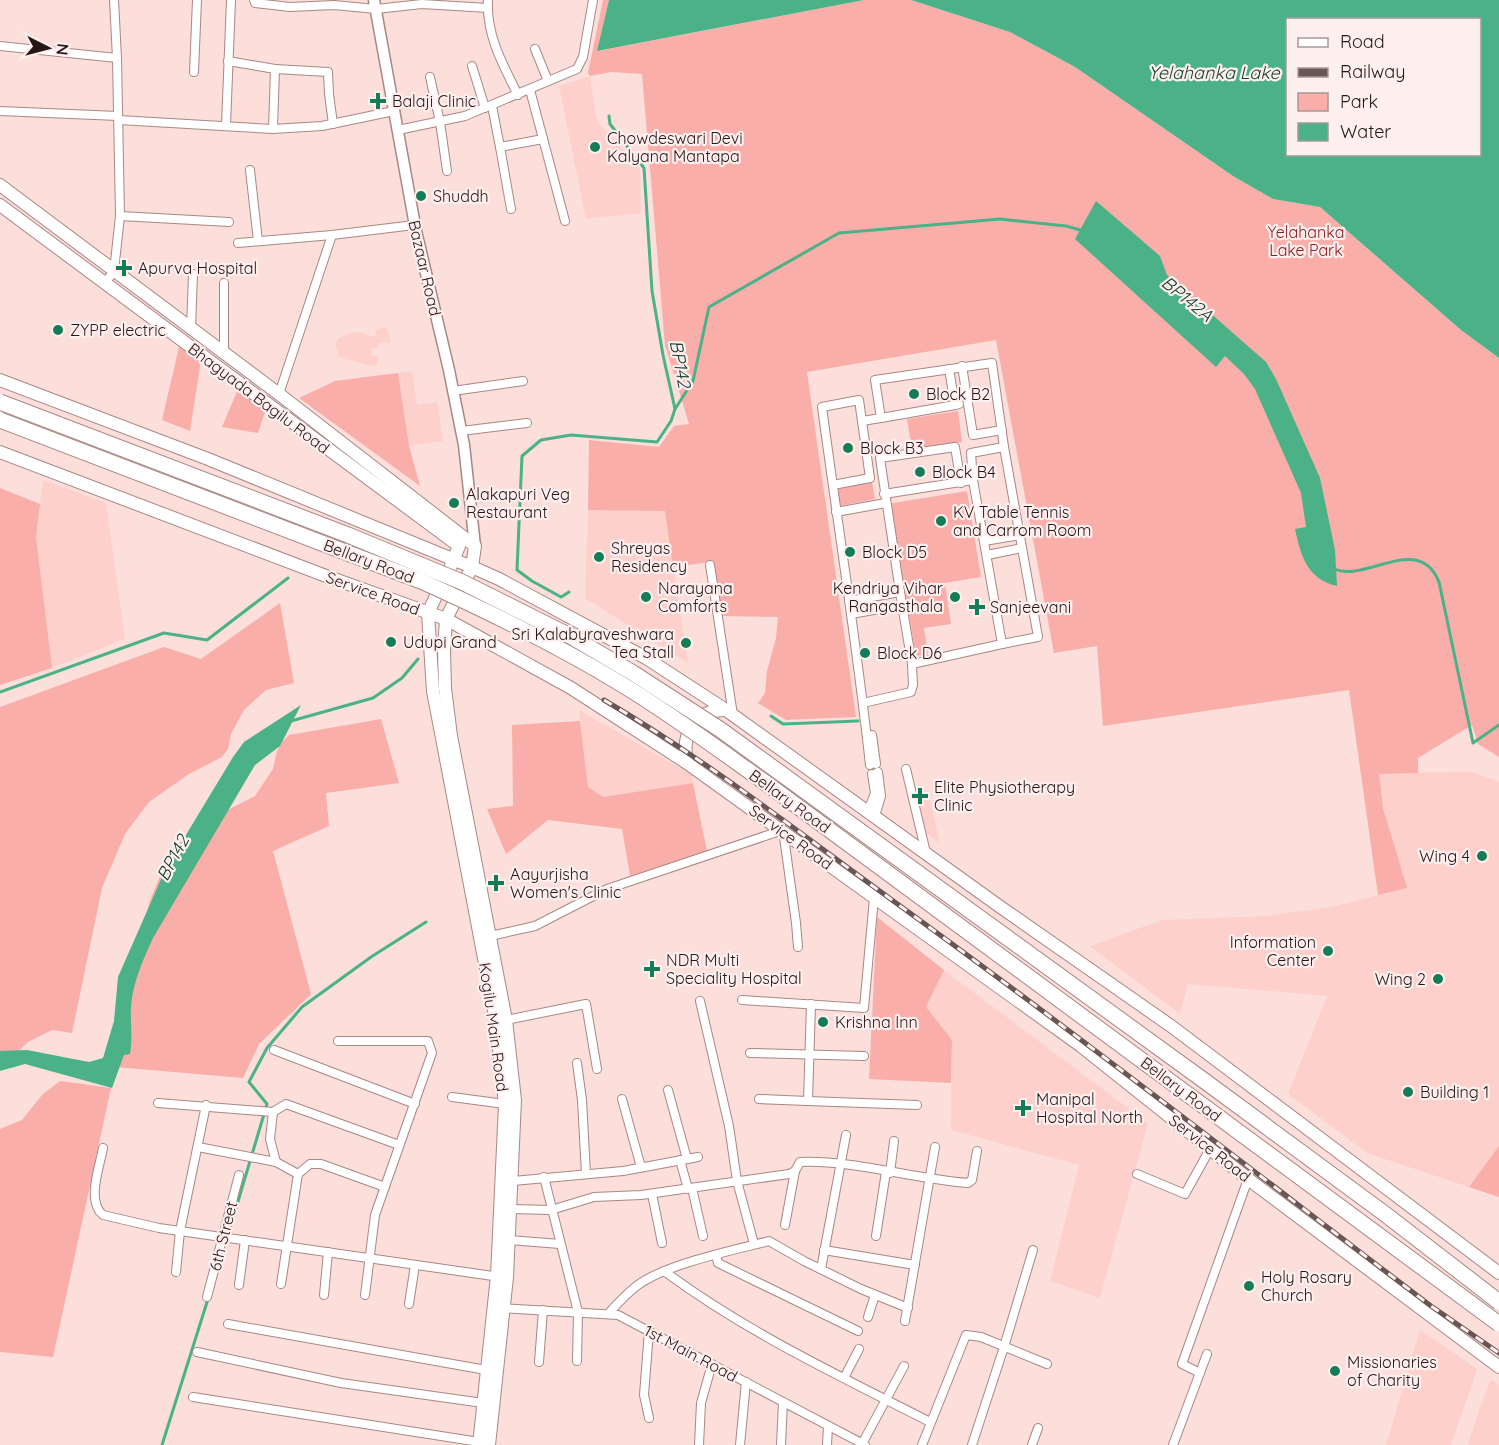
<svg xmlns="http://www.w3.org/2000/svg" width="1499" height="1445" viewBox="0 0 1499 1445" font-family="Quicksand,sans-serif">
	<rect width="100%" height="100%" fill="#fcdedb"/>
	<g fill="#fed0cc">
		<path d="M590,76L596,116L600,125L640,168L641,214H628L586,219L559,86Z"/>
		<path d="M384,327L388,330L391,342L378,343V348H371V356H378L377,365L373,366L337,357L339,352L335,346L338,339L350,333L360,332L370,336H375L376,331Z"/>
		<path d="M412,371L417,405L437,402L443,441L409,446L398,373Z"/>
		<path d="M43,480L106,503L125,639L52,668L36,537Z"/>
		<path d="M588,510H665L688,663L585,598Z"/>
		<path d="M579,710L692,775L693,783L603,797L588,787Z"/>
		<path d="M1472,772L1499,782V1197L1367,1153L1288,1094L1327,996L1188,984L1180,1014L1090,946L1162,920L1265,916L1332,907L1406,888L1383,808L1378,773Z"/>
		<path d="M928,791L940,843L914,824L908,796Z"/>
		<path d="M944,970L1148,1123L1100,1298L1050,1281L1079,1165L951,1130L952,1041L926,1007Z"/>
		<path d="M1420,1330L1477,1369L1451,1445H1386Z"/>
		<path d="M1491,1379L1499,1385V1445H1468L1479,1410Z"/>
	</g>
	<g fill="#faaea9">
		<path d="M603,0H609L598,51L864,0H911L1010,32L1075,67L1233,176L1273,199L1320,207L1461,330L1499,358V757L1478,744L1472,725L1418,758V773L1379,774L1383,808L1407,888L1378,895L1349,690L1103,726L1097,646L1054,653L996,340L807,372L856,717L786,720L758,703L765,693L767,671L776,638L778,617L720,616L711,562L673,567L665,511L588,510L589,440L659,447L674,426L689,424L665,345L642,74L611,72L590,76L588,73Z"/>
		<path d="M179,347L201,360L190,431L162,420Z"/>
		<path d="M398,373L409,446L420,486L299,398L335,381Z"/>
		<path d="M238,389L266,409L258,433L222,427Z"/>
		<path d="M958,411L962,442L912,450L907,419Z"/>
		<path d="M872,482L875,499L840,506L837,489Z"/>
		<path d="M0,488L40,504L36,537L52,668L0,685Z"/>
		<path d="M967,491L981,577L901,590L887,504Z"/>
		<path d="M945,584L951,624L924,628L928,654L916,656L905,591Z"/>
		<path d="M280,603L294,683L266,690L244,710L231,734L228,749L222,757L189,774L149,802L125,834L102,888L72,1033L52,1030L28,1042L0,1069V707L164,647L201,659Z"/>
		<path d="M381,719L399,783L326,793L329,826L273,851L311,994L259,1044L243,1078L115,1067L149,903L167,859L183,838L214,817L255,796L273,769L277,751L283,741L289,735Z"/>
		<path d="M580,721L588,787L603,797L693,783L707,851L630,876L622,829L548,820L506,854L487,809L513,806L512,725Z"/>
		<path d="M877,917L944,970L926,1007L952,1040L951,1083L869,1079Z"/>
		<path d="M60,1081L111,1088L53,1357L0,1352V1129L22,1120L42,1095Z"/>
		<path d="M1499,1146V1197L1469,1187Z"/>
	</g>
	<g fill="#4ab286" fill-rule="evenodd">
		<path d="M609,0H864L597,51Z"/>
		<path d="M911,0H1499V358L1461,330L1320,207L1273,199L1233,176L1075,67L1010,32ZM1288,20H1480V154H1288Z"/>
		<path d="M1096,201L1160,256L1167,275L1266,362L1276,379L1320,478L1335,550L1337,586C1307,579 1301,556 1295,529L1306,527L1301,493L1255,389L1244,374L1225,356L1216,367L1075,239Z"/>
		<path d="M301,705L280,746L255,765L153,938C143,960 133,982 131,1006C130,1023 133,1037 130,1054L124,1055L112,1088L25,1064L0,1071V1051L27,1050L89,1062L103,1058L114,1021L118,977L166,868L233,757L244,742Z"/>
	</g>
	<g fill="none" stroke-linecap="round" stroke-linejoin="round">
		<g stroke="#4ab286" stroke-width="3">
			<path d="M675,409L693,381L709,307L839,233L1000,219L1066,226L1084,231"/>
			<path d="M1334,569C1366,583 1419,532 1439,582L1473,743L1499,725"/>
			<path d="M569,592L561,597L532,581L517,570L522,456L541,440L571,435L657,442L671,421L675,409L663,355L652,291L644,168L610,124L609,116"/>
			<path d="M0,692L164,633L207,640L288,578"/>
			<path d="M771,716L783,724L858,721"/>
			<path d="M291,721L373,698L402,678L418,659"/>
			<path d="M228,1235L267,1104L249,1082L267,1048L302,1007L371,957L426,922"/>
			<path d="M162,1445L208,1299"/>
		</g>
		<g stroke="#a98784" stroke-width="10">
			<g id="minor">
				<path d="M254,0L255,3L290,7L334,5L376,9L422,4L488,8"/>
				<path d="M488,0C486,35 503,65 518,95"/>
				<path d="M0,46L117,58"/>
				<path d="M535,49L548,81"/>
				<path d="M228,61L275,69L273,129"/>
				<path d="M472,66L485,108"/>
				<path d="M275,69L328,72L329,94L333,124"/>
				<path d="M194,72L197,0"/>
				<path d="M430,77L440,122L447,171"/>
				<path d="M530,90L565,221"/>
				<path d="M492,106L500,147L543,139"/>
				<path d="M0,111L118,116"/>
				<path d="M119,120L273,129L322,126L394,111"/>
				<path d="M226,125L231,0"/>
				<path d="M398,130L465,116L577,69L583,57L593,0"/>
				<path d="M500,147L511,209"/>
				<path d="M250,170L258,241"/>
				<path d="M120,216L229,222"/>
				<path d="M238,243L332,235"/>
				<path d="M105,283L114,271L120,216L117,58L114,0"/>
				<path d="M191,329L193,274"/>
				<path d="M224,353V283"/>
				<path d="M962,366L973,435L1002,430"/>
				<path d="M949,369L955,405L959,404"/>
				<path d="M453,391L523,381"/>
				<path d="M279,394L332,235L414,225"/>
				<path d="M881,418L955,405"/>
				<path d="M862,421L881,418L875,380L992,363L1004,447L1038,637L1002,644L973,480L884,494"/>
				<path d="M461,431L527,423"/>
				<path d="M973,480L971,453L1004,447"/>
				<path d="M833,485L870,478L859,400L822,407C838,526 857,645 870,765"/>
				<path d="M836,512L886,503"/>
				<path d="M984,541L1020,535"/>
				<path d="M987,555L1022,548"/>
				<path d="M710,565L733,715"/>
				<path d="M900,592L912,664"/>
				<path d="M849,601L900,592L880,458L955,447L961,483"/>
				<path d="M851,614L902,605"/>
				<path d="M863,703L911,692L913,685L912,664L1002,644"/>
				<path d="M872,735L876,764"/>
				<path d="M906,769L926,853"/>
				<path d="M868,811L875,793L872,774"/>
				<path d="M875,816L881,796L878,772"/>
				<path d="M490,936L535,926L607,889L783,830L796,923L798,947"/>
				<path d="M742,1000L864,1008L874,898"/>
				<path d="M700,1001L729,1126L737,1181L754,1244"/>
				<path d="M811,1004L808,1101L917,1105"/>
				<path d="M506,1020L586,1004L597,1069"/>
				<path d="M338,1041H428L432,1053L375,1215L365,1295"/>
				<path d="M274,1050L415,1104"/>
				<path d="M750,1053L864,1056"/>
				<path d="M577,1063L582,1100L586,1174"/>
				<path d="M668,1090L687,1159"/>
				<path d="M452,1097L505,1104"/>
				<path d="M622,1099L641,1167"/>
				<path d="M759,1099L808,1101"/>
				<path d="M158,1103L273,1112L286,1104L399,1145"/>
				<path d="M273,1112L270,1139L276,1162"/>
				<path d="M198,1147L276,1162L298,1174L310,1164H321L385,1187"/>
				<path d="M103,1148C100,1166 86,1201 103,1215L159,1228L500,1277"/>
				<path d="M680,1160L688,1189"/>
				<path d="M890,1173L894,1141"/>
				<path d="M1137,1174L1185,1194L1210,1149"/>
				<path d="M544,1177L578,1312L577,1361"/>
				<path d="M513,1181L623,1171L698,1157"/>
				<path d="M692,1188L703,1236"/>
				<path d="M652,1194L662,1243"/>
				<path d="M511,1209L551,1210L594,1197L641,1195L789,1174L795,1171L800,1162C856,1160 912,1179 968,1183L972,1180L977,1151"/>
				<path d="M785,1225L795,1171"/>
				<path d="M876,1236L886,1172"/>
				<path d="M509,1240L560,1244"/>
				<path d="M824,1250L915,1265"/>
				<path d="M716,1255L718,1263L858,1331"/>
				<path d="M821,1269L846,1135"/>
				<path d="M664,1271C746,1332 840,1376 930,1422"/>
				<path d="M176,1272L180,1231L206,1105"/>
				<path d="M281,1284L298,1174"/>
				<path d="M239,1285L245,1240"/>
				<path d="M324,1295L328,1252"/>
				<path d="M207,1297L239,1175"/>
				<path d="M409,1304L415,1265"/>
				<path d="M500,1308L618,1315L865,1445"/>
				<path d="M608,1314C617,1304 627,1293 638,1285C666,1264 734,1250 769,1241L804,1261L861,1289L908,1308"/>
				<path d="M868,1317L875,1295"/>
				<path d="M905,1321L935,1147"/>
				<path d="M228,1324L486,1370"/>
				<path d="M197,1352L341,1383L483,1403"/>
				<path d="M539,1362L543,1310"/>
				<path d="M1200,1373L1182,1364L1248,1179"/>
				<path d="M844,1378L859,1349"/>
				<path d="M193,1397L479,1442"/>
				<path d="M649,1418L644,1395L649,1331"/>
				<path d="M862,1444L904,1366"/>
				<path d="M699,1445L701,1403L712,1364"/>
				<path d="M740,1445L746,1382"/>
				<path d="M781,1445L783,1402"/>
				<path d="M827,1445L828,1426"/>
				<path d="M922,1445L966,1335L981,1337L1047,1364"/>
				<path d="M972,1445L1004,1347L1033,1250"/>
				<path d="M1032,1445L1038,1428"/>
				<path d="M1173,1445L1207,1354"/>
			</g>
		</g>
		<g stroke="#a98784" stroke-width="13">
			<path id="tertiary" d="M374,0L416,231L449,370L464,445L475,546"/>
		</g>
		<g stroke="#a98784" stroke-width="14">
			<g id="secondary">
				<path d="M0,185L279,394L475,546L472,567L446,619L444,649L445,688L451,736L506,1020L515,1100L507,1277L489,1445"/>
				<path d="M0,205L459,546L451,566"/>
				<path d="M0,380L208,459L472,567L499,579L646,658L726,710L999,906L1171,1026L1499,1273"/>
				<path d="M0,452L326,576L446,619L571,688L687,763L1081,1046L1248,1179L1499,1367"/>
				<path d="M443,581L428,613L433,691L496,1021L505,1104L497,1276L479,1445"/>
				<path d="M687,763C681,733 694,710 726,710"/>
			</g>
		</g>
		<use href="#minor" stroke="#fff" stroke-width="8"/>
		<use href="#tertiary" stroke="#fff" stroke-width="10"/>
		<use href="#secondary" stroke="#fff" stroke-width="12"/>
		<g stroke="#685654" stroke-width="5">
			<path id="rail" d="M604,700C705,759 797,831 892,900C1074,1032 1252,1170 1431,1306L1499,1353"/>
		</g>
		<use href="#rail" stroke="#ffefee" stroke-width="3" stroke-dasharray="9" stroke-linecap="butt"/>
		<g stroke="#a98784" stroke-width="17" stroke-linecap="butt">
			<g id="trunk-bridge">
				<path d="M0,402L348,535L462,582L572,637L633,673L721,730L1206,1082L1385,1214L1499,1302"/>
				<path d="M0,420L421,581C490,612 559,646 623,685C674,716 722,752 770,786L1499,1324"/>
			</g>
		</g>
		<use href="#trunk-bridge" stroke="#fff" stroke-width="15"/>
	</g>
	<g fill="#147c57" stroke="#ffefee" stroke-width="2">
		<path d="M375 92h6v6h6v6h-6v6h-6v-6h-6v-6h6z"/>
		<circle cx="595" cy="147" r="6"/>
		<circle cx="421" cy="196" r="6"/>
		<path d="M121 259h6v6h6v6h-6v6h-6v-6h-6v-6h6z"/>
		<circle cx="58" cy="330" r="6"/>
		<circle cx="914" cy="394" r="6"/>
		<circle cx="848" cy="448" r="6"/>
		<circle cx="920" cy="472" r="6"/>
		<circle cx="454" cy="503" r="6"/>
		<circle cx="941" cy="521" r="6"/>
		<circle cx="850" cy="552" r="6"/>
		<circle cx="599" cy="557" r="6"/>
		<circle cx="646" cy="597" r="6"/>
		<circle cx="955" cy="597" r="6"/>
		<path d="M974 598h6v6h6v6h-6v6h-6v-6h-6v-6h6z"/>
		<circle cx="391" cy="642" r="6"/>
		<circle cx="686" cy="643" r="6"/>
		<circle cx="865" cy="653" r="6"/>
		<path d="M917 787h6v6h6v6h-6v6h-6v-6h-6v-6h6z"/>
		<circle cx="1482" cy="856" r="6"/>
		<path d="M493 874h6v6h6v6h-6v6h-6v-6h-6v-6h6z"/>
		<circle cx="1328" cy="951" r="6"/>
		<path d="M649 960h6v6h6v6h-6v6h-6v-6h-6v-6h6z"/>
		<circle cx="1438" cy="979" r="6"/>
		<circle cx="823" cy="1022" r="6"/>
		<circle cx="1408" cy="1092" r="6"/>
		<path d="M1020 1099h6v6h6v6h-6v6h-6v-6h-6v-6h6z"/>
		<circle cx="1249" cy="1286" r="6"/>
		<circle cx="1335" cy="1371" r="6"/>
	</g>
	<g text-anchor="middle" stroke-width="4.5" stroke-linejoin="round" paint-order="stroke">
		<g font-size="16" fill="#241716" stroke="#ffefee" text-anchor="start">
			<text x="392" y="107">Balaji Clinic</text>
			<text x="607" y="144">Chowdeswari Devi<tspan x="607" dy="18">Kalyana Mantapa</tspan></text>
			<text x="433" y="202">Shuddh</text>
			<text x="138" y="274">Apurva Hospital</text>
			<text x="70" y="336">ZYPP electric</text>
			<text x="926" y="400">Block B2</text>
			<text x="860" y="454">Block B3</text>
			<text x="932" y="478">Block B4</text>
			<text x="466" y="500">Alakapuri Veg<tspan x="466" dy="18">Restaurant</tspan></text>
			<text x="953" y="518">KV Table Tennis<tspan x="953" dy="18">and Carrom Room</tspan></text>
			<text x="611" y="554">Shreyas<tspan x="611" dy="18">Residency</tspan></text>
			<text x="862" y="558">Block D5</text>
			<text x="658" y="594">Narayana<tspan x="658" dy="18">Comforts</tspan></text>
			<text x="943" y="594" text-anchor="end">Kendriya Vihar<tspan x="943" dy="18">Rangasthala</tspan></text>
			<text x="990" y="613">Sanjeevani</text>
			<text x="674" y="640" text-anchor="end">Sri Kalabyraveshwara<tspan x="674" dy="18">Tea Stall</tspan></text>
			<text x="403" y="648">Udupi Grand</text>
			<text x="877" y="659">Block D6</text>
			<text x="934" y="793">Elite Physiotherapy<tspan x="934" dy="18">Clinic</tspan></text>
			<text x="1470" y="862" text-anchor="end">Wing 4</text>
			<text x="510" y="880">Aayurjisha<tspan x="510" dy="18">Women's Clinic</tspan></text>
			<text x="1316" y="948" text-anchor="end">Information<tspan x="1316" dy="18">Center</tspan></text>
			<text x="666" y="966">NDR Multi<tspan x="666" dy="18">Speciality Hospital</tspan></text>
			<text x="1426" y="985" text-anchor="end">Wing 2</text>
			<text x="835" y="1028">Krishna Inn</text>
			<text x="1420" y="1098">Building 1</text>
			<text x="1036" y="1105">Manipal<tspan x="1036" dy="18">Hospital North</tspan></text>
			<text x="1261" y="1283">Holy Rosary<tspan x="1261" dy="18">Church</tspan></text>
			<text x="1347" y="1368">Missionaries<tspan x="1347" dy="18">of Charity</tspan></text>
		</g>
		<g font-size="16" fill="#8d1c22" stroke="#ffefee">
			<text x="1306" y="238">Yelahanka<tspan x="1306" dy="18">Lake Park</tspan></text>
		</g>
		<g font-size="16" fill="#241716" stroke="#ffefee">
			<text transform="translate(425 268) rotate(77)" y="6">Bazaar Road</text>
			<text transform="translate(259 398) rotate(37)" y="6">Bhagyada Bagilu Road</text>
			<text transform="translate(369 561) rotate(21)" y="6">Bellary Road</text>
			<text transform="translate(373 593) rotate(20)" y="6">Service Road</text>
			<text transform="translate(790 801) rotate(36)" y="6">Bellary Road</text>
			<text transform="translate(791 837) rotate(36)" y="6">Service Road</text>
			<text transform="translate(494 1027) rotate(82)" y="6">Kogilu Main Road</text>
			<text transform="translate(1181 1089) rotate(37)" y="6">Bellary Road</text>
			<text transform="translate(1210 1148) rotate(38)" y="6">Service Road</text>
			<text transform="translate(223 1236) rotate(-76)" y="6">6th Street</text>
			<text transform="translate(691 1353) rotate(28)" y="6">1st Main Road</text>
		</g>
		<g font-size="18" font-style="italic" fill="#164330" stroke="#ffefee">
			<text x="1214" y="79">Yelahanka Lake</text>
			<text transform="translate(1187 299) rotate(39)" y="6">BP142A</text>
			<text transform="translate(680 364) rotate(79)" y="6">BP142</text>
			<text transform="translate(173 858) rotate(-62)" y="6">BP142</text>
		</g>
	</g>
	<rect x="1286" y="18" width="195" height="138" fill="#ffefee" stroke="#a79998" stroke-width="1.5"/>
	<rect x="1298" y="38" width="30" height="9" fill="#ffffff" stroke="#a79998" stroke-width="1.5"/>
	<text x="1340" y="48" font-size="18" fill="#241716">Road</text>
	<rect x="1298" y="68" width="30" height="9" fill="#685654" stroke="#a79998" stroke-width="1.5"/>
	<text x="1340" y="78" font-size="18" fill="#241716">Railway</text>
	<rect x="1298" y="93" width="30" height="18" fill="#faaea9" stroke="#a79998" stroke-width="1.5"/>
	<text x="1340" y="108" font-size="18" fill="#241716">Park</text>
	<rect x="1298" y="123" width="30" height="18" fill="#4ab286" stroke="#a79998" stroke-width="1.5"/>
	<text x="1340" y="138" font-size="18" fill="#241716">Water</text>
	<g transform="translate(48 48) rotate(96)" stroke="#ffefee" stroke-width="4.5" paint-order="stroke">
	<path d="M0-4.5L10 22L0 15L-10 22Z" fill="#241716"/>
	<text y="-9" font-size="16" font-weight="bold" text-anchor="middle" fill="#241716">N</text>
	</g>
</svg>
